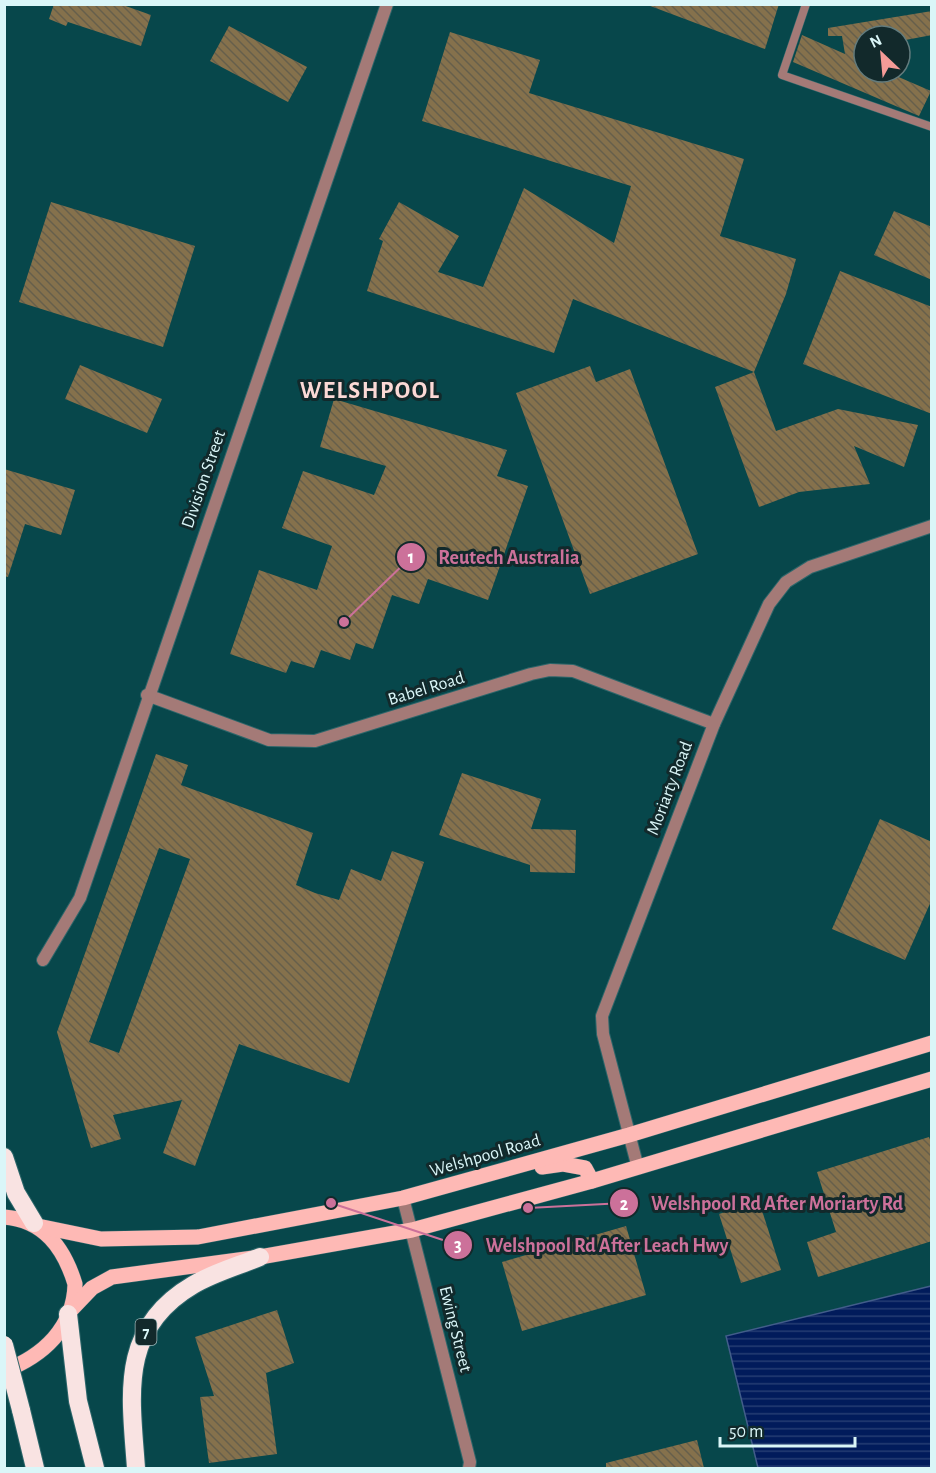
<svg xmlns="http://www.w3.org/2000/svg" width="936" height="1473" viewBox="0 0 936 1473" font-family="'Alegreya Sans',sans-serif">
	<defs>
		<pattern id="water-rules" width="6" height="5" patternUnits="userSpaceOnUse" patternTransform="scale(1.5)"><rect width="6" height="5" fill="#011b5b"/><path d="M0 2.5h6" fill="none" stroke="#253d73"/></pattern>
		<pattern id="building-back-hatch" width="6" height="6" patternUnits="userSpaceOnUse" patternTransform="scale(1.5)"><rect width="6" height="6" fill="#85714c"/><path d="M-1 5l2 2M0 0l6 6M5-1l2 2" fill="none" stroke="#665f4b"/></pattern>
	</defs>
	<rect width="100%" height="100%" fill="#07474b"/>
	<path fill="url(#water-rules)" stroke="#425d8a" stroke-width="1.5" d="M931,1286V1468H758L726,1336Z"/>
	<g fill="url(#building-back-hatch)" fill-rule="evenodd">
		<path d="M54,4H120L151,15L141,46L68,22L66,26L49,19Z"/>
		<path d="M645,4H779L765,49Z"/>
		<path d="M932,11V35L900,41V36H864V72H887L931,91L919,116L793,62L802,35L845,54L842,36H828V28Z"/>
		<path d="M229,26L307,67L288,102L210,61Z"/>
		<path d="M450,32L540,60L529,93L744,159L720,236L796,259L786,294L754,372L573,299L554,353L367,291L383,241L379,239L399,202L459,236L438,272L483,287L524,188L614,243L631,186L422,121Z"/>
		<path d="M51,202L195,246L163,347L19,302Z"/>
		<path d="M894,211L932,227V280L874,255Z"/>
		<path d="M840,271L932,307V414L803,364Z"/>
		<path d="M80,365L162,399L147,433L65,399Z"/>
		<path d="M590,366L596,382L630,369L698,554L590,594L516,393Z"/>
		<path d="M754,372L776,431L838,409L918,425L904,467L854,446L870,484L799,492L759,507L715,387Z"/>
		<path d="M334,399L507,450L497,476L528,486L488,600L428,579L419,604L392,595L373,649L356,643L350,660L321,650L314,668L291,661L286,673L230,654L259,570L317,590L332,546L282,528L303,471L374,495L386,466L320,447Z"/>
		<path d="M4,469L75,490L61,535L25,524L8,577L4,576Z"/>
		<path d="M156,754L188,765L181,785L313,833L296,885L315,893L339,900L351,869L381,881L392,851L424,862L349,1083L239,1044L195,1166L163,1153L182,1100L113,1115L121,1139L91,1148L57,1032ZM159,848L190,859L119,1053L89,1042Z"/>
		<path d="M462,773L541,799L531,829L576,830L575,873L530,872V865L439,835Z"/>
		<path d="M880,819L932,842V899L905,960L832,929Z"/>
		<path d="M929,1137L932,1145V1241L818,1277L807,1242L836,1232L817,1172Z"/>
		<path d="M759,1201L781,1270L741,1283L719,1214Z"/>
		<path d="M626,1226L646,1295L522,1331L502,1262Z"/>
		<path d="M277,1310L294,1363L266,1373L277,1454L209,1463L200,1397L214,1396L195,1337Z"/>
		<path d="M697,1440L704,1468H606V1463Z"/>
	</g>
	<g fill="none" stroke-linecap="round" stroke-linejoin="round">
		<g stroke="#2d666a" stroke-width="9">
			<path id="lane" d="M806,4L782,75L932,127"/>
		</g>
		<g stroke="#2d666a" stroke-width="14">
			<g id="street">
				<path d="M147,695L269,740L315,741L531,674L550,670L573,671L714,724"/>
				<path d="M43,960L80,898L387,4"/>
				<path d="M638,1168L603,1034L602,1016L714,724L769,604L786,582L810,567L932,526"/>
				<path d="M403,1198L470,1462L469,1468"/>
			</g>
		</g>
		<g stroke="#2d666a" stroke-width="16">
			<g id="primary">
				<path d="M542,1167L563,1164L585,1168L592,1181"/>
				<path d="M4,1217C44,1220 64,1248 75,1284C74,1328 43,1356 4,1371"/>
				<path d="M38,1226L101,1239L198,1237L403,1198L629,1135L932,1043"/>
				<path d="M70,1311L92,1288L112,1277L260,1257L412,1230L592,1181L932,1079"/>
			</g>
		</g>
		<g stroke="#2d666a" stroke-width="20">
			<g id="highway">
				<path d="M4,1157L16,1193L34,1223"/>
				<path d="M68,1314L78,1401L95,1468"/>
				<path d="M21,1410L35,1468"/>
				<path d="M136,1468C131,1396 118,1329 193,1285C213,1273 238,1266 260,1257"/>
			</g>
		</g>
		<use href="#lane" stroke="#a47a77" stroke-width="8"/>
		<use href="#street" stroke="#a47a77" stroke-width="12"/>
		<use href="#primary" stroke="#feb9b5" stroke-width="15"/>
		<use href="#highway" stroke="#f9e3e2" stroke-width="18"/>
		<g stroke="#2d666a" stroke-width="20" stroke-linecap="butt">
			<path id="highway-bridge" d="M4,1345L21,1410"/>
		</g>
		<use href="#highway-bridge" stroke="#f9e3e2" stroke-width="18"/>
	</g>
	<g text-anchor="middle" stroke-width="6" stroke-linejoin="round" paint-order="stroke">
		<rect fill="#12292b" stroke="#9eb8ba" stroke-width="1.5" x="135.5" y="1319" width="21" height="26" rx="4.5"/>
		<g font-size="16" font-weight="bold" fill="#daf6f8">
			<text x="146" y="1338">7</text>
		</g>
		<g font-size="18" fill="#daf6f8" stroke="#12292b">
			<text transform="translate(203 479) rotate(-71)" y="6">Division Street</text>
			<text transform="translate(426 688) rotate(-17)" y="6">Babel Road</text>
			<text transform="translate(669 788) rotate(-69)" y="6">Moriarty Road</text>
			<text transform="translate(485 1155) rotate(-16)" y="6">Welshpool Road</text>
			<text transform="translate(456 1329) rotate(76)" y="6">Ewing Street</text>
		</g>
		<g font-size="24" font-weight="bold" letter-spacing="1.5" fill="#fcd9d6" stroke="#12292b">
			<text x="370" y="398">WELSHPOOL</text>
		</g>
	</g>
	<path fill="none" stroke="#cc719a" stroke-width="2" d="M344 622L411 557M528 1208L624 1203M331 1203L458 1245"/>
	<g fill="#cc719a" stroke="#12292b" stroke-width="2">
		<circle cx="344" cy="622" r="6"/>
		<circle cx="528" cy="1208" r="6"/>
		<circle cx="331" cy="1203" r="6"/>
		<circle cx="411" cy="557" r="15"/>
		<circle cx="624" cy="1203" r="15"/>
		<circle cx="458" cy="1245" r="15"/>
	</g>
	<g font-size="18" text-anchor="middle" font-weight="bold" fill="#fff">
		<text x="411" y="563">1</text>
		<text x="624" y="1210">2</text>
		<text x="458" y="1251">3</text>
	</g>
	<g font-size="20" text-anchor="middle" font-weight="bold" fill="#cc719a" stroke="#12292b" stroke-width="6" stroke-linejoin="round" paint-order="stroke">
		<text x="509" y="564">Reutech Australia</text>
		<text x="777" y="1210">Welshpool Rd After Moriarty Rd</text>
		<text x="607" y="1252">Welshpool Rd After Leach Hwy</text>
	</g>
	<rect width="936" height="1473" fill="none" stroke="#daf6f8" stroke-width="12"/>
	<g transform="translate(882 54) rotate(334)"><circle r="28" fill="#12292b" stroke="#627b7d" stroke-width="1.5"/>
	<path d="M0-4.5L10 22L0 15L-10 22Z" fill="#f59b97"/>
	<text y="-9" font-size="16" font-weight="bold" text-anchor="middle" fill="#daf6f8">N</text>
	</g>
	<path d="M720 1437v9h135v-9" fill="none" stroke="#daf6f8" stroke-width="3"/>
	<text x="729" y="1437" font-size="18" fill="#daf6f8" stroke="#12292b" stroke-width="4.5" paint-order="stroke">50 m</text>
</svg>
